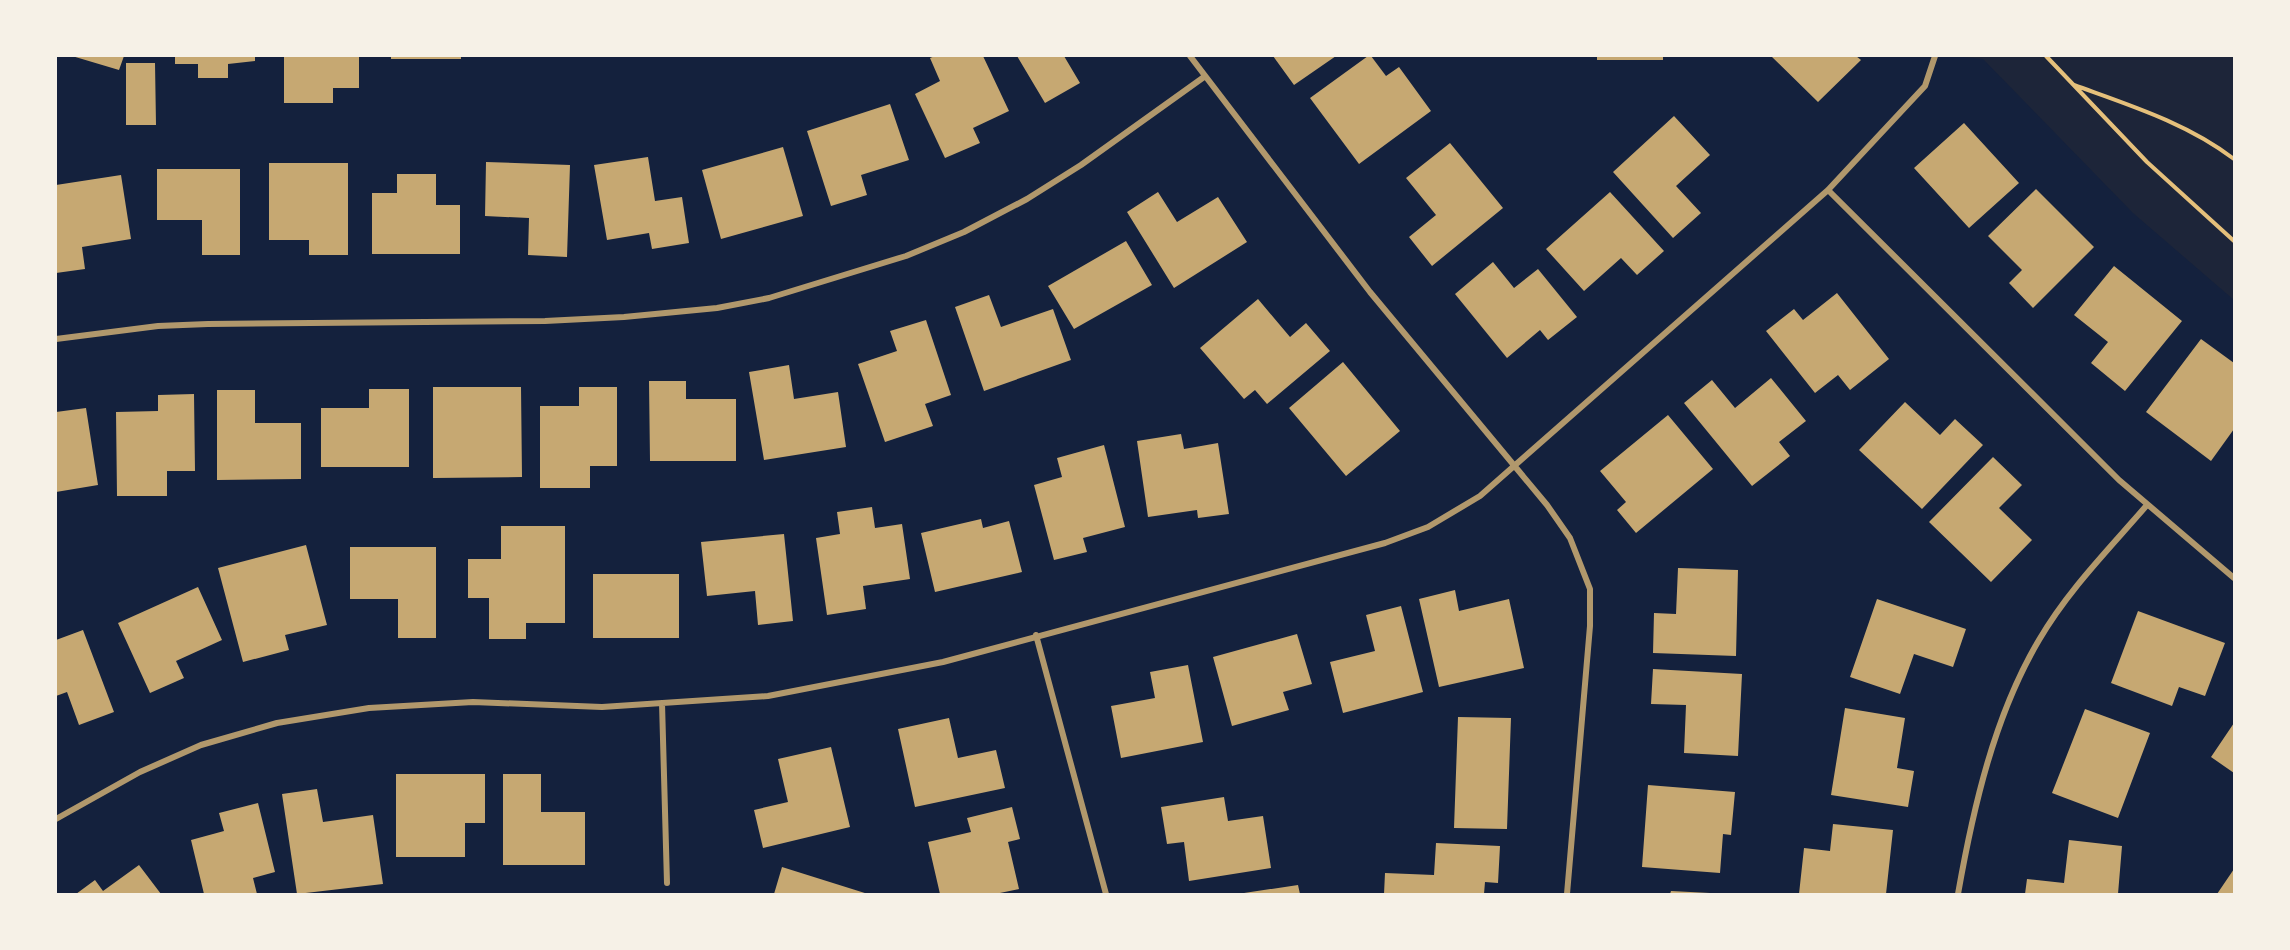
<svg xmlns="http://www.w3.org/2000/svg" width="2290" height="950" font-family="Karla,sans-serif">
<rect width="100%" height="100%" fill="#14213d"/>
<path fill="#1d2539" d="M1954 56H2234V300L2133 213 1983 59Z"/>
<path fill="#c6a872" d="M72 56H124L119 70Z
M175 56H255V61L228 64V78H198V64H175Z
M284 56H359V88H333V103H284Z
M391 56H461V59H391Z
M935 56H983L1009 111 973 128 980 143 945 158 915 94 940 81 930 58Z
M1017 56H1064L1080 83 1045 103Z
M1273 56H1336L1294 85Z
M1368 56H1371L1386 76 1399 67 1431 111 1359 164 1310 98Z
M1597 56H1663V60H1597Z
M1771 56H1856L1861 60 1818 102Z
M126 63H155L156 125H126Z
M890 104 909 160 861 175 867 195 831 206 807 131Z
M1674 116 1710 155 1676 186 1701 213 1673 238 1613 172Z
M1964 123 2019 183 1969 228 1914 168Z
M1450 143 1503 208 1432 266 1409 237 1436 215 1406 178Z
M783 147 803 216 721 239 702 170Z
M648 157 655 201 682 197 689 243 652 249 649 233 607 240 594 165Z
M486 162 570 165 567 257 528 255 529 218 485 216Z
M269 163H348V255H309V240H269Z
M157 169H240V255H202V220H157Z
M397 174H436V205H460V254H372V193H397Z
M121 175 131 239 82 247 85 269 56 273V185Z
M2036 189 2094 247 2033 308 2009 283 2022 270 1988 236Z
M1158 192 1177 222 1218 197 1247 242 1174 288 1127 212Z
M1610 192 1664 251 1637 275 1621 258 1584 291 1546 249Z
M1126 241 1152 285 1074 329 1048 286Z
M1493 262 1514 288 1538 269 1577 317 1548 340 1540 330 1507 358 1455 294Z
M2114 266 2182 321 2125 391 2091 363 2108 342 2074 315Z
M1837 293 1889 359 1850 390 1838 375 1815 393 1766 331 1794 309 1803 320Z
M989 295 1001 327 1053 309 1071 360 984 391 955 307Z
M1258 299 1290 337 1306 323 1330 351 1267 404 1255 390 1244 399 1200 348Z
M926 320 951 395 925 404 933 426 885 442 858 364 897 351 890 331Z
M2201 339 2234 363V429L2211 461 2146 412Z
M1343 362 1400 431 1346 476 1289 408Z
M789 365 794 399 838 392 846 447 764 460 749 372Z
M1771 378 1806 421 1779 442 1790 456 1752 486 1684 403 1712 380 1735 408Z
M649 381H686V399H736V461H650Z
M433 387H521L522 477 433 478Z
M579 387H617V466H590V488H540V406H579Z
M369 389H409V467H321V408H369Z
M217 390H255V423H301V479L217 480Z
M194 394 195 471H167V496H117L116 412 158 411V395Z
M1905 402 1940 435 1955 419 1983 445 1922 509 1859 450Z
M86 408 98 485 56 492V412Z
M1668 415 1713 469 1636 533 1617 510 1626 502 1600 471Z
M1181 434 1184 449 1218 443 1229 514 1198 518 1197 510 1148 517 1137 441Z
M1104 445 1125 527 1083 538 1087 552 1054 560 1034 485 1062 477 1057 458Z
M1993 457 2022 485 1999 508 2032 540 1991 582 1929 522Z
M872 507 875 528 902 524 910 579 863 586 866 609 827 615 816 538 840 534 837 512Z
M981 519 983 528 1009 521 1022 572 935 592 921 533Z
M501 526H565V623H526V639H489V598H468V559H501Z
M784 534 793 621 758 625 755 591 707 596 701 542Z
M306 545 327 625 285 635 289 650 243 662 218 568Z
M350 547H436V638H398V599H350Z
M1678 568 1738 570 1736 656 1653 653 1654 613 1676 614Z
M593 574H679V638H593Z
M198 587 222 640 176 661 184 678 150 693 118 623Z
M1455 590 1459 611 1509 599 1524 668 1439 687 1419 599Z
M1877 599 1966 629 1953 667 1914 654 1900 694 1850 677Z
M1401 606 1423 692 1343 713 1330 662 1375 651 1366 615Z
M2138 611 2225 643 2205 696 2179 687 2172 706 2111 683Z
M83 630 114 712 79 725 67 692 56 696V640Z
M1297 634 1312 684 1283 692 1289 710 1232 726 1213 657Z
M1188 665 1203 742 1121 758 1111 706 1155 698 1150 672Z
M1653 669 1742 674 1738 756 1684 753 1686 705 1651 704Z
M1845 708 1905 718 1897 768 1914 771 1908 807 1831 795Z
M2085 709 2150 733 2118 818 2052 793Z
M1458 717 1511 718 1507 829 1454 828Z
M949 718 958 758 996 750 1005 788 915 807 898 729Z
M2234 723V773L2211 757Z
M831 747 850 827 763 848 754 810 788 802 778 759Z
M396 774H485V823H465V857H396Z
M503 774H541V812H585V865H503Z
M1648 785 1735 792 1731 835 1723 834 1720 873 1642 867Z
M317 789 323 822 373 815 383 884 297 894 282 794Z
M1224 797 1228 821 1263 816 1271 868 1189 881 1184 842 1167 844 1161 807Z
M258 803 275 872 253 878 257 894H204L191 840 224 831 219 813Z
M1012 807 1020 839 1008 842 1019 889 995 894H940L928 842 971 832 967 818Z
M1833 824 1893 830 1886 894H1799L1804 848 1830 851Z
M2069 840 2122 846 2118 894H2025L2027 879 2064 883Z
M1436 843 1500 846 1498 883 1485 882 1484 894H1384L1385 873 1434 875Z
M139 865 161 894H76L95 880 103 891Z
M782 867 868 894H774Z
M2234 869V894H2217Z
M1298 885 1300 894H1244V893Z
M1671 891 1710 893V894H1670Z"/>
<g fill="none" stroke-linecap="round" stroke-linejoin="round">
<path stroke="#e5c07b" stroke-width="4" d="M2046 56 2147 162 2234 241
M2074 85C2129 105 2187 123 2234 159"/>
<path stroke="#b1986c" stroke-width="6" d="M1190 56 1370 292 1547 505 1570 538 1590 589V626L1567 894
M1828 190 2119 480 2234 578
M56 339 158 326 208 324 545 321 624 317 717 308 769 298 906 256 964 232 1027 199 1081 165 1204 77
M1036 635 1106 894
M662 703 667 883
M56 819 140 772 201 745 277 723 369 708 473 702 602 707 768 696 943 662 1385 543 1428 527 1480 496 1828 190 1925 86 1935 56
M1958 894C1973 809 1994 716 2039 640 2068 590 2110 548 2147 505"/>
</g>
<rect width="2290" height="950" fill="none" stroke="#f6f1e7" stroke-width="114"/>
</svg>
